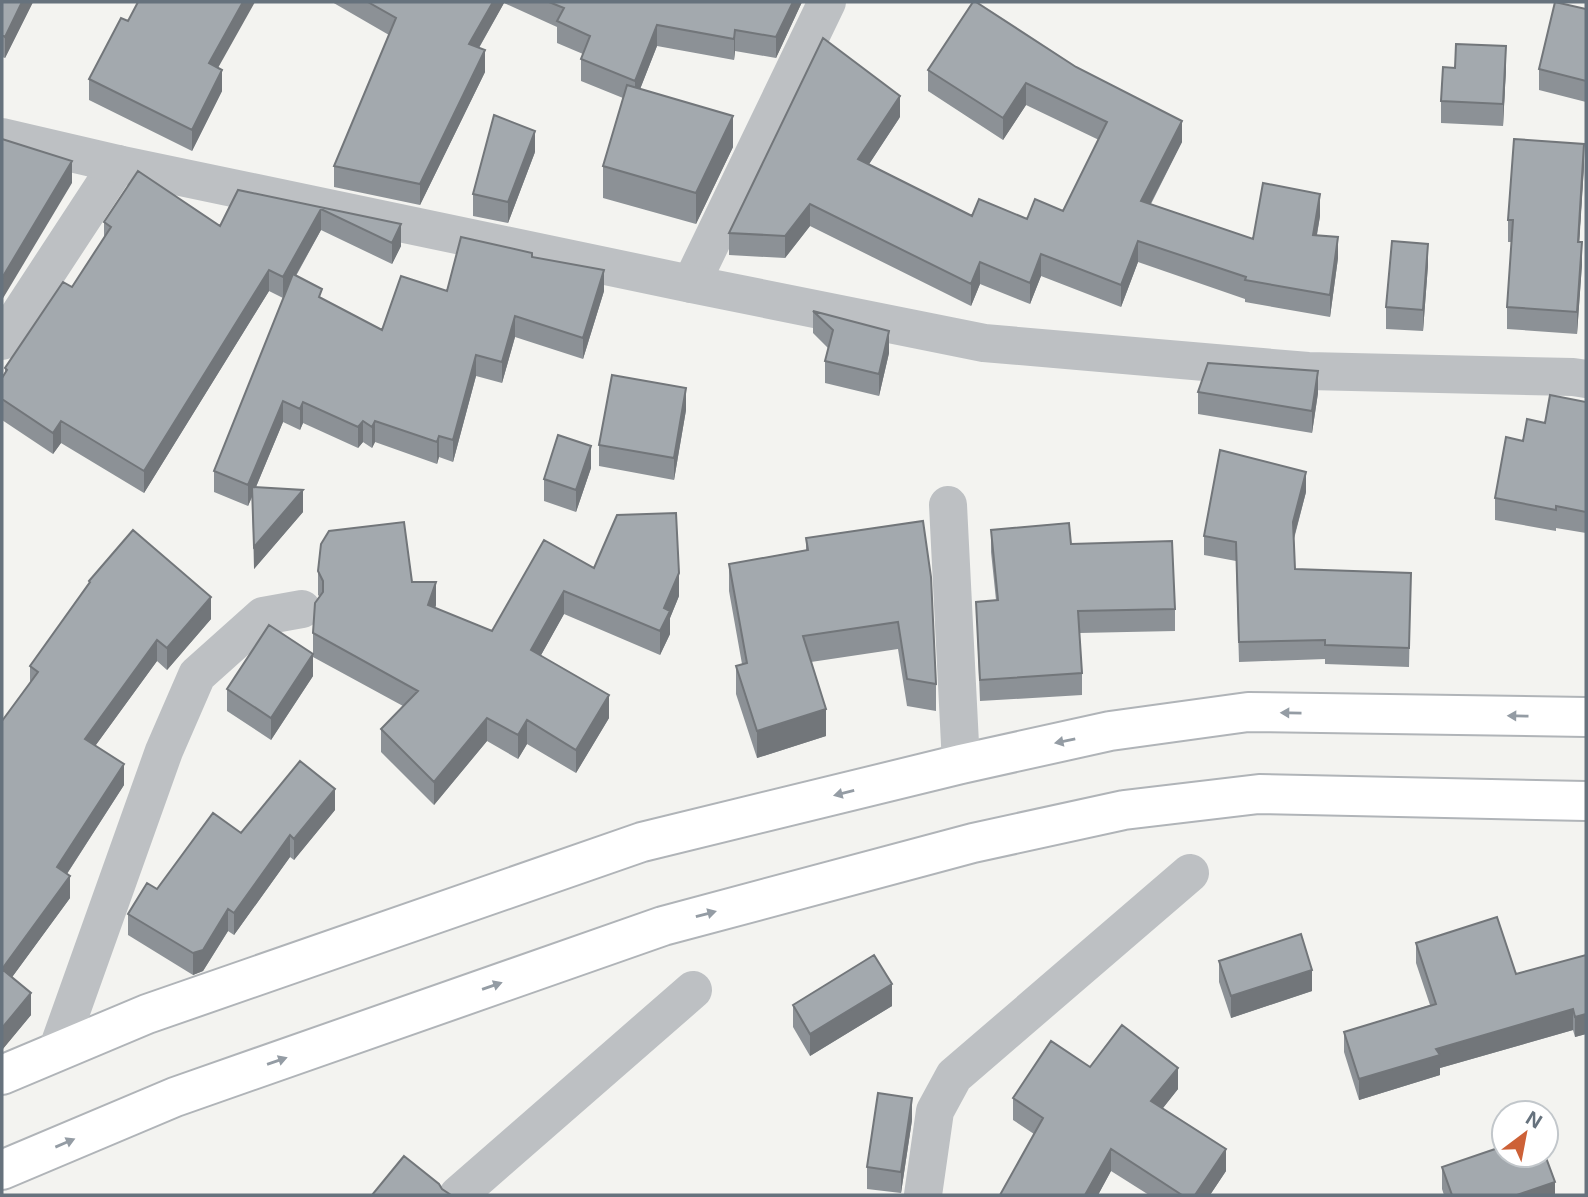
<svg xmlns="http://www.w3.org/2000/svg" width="1588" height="1197" font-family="Inter,sans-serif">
<rect width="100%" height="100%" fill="#f3f3f0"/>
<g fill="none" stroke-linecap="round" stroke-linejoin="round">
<defs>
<path id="secondary" d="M2 1075 147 1014 642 842 961 764 1110 731 1248 712 1586 717
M2 1170 175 1097 663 926 973 843 1124 810 1259 794 1586 801"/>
</defs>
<use href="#secondary" stroke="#b0b4b8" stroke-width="42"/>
<path stroke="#bdc0c3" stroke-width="38" d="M691 284 827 2
M2 341 118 164
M948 505 961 764
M57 1051 164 751 197 675 263 616 302 609
M458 1195 693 990
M923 1195 935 1111 954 1076 1190 873"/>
<path stroke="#bdc0c3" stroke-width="38" d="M2 137 118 164 691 284 984 343 1308 371 1573 377 1586 379"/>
<use href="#secondary" stroke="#fff" stroke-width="38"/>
</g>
<path fill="#8c9196" d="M2 2H33L5 58 2 57Z
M332 2H802L776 58 735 51 734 60 657 46 640 89 733 147 696 224 603 198V166L623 98 581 81V59L583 54 557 43V27L504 3 479 48 485 72 420 205 334 187V166L389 35Z
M973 2 1182 142 1151 204 1253 239 1320 216 1317 235 1338 258 1330 317 1245 302V299L1138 262 1121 307 1041 276 1030 304 980 284 971 306 810 226 785 258 729 255V233L900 117 869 164 972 216 1027 219 1063 211 1099 140 1026 105 1003 140 928 91V70Z
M1586 9V102L1539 90V69Z
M218 68 222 91 192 151 89 100V79Z
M1506 68 1503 126 1441 123V101Z
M535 152 508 223 473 216V194Z
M1584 166 1579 242 1582 264 1577 334 1507 329V307L1512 242H1508V220Z
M238 190 401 224V246L392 264 321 230 296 276 322 299 382 330 447 291 532 257 604 291 583 359 515 337 502 383 476 376 453 462 439 457 437 464 375 442 372 448 363 442 358 448 303 423 300 430 283 422 256 487 303 512 254 569 252 497 248 506 214 492V471L283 298 269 291 144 493 61 443 53 454 2 420V378L5 373V368L72 287 104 238V222L220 226Z
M1428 265 1423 331 1386 329V307Z
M813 311 889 353 879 396 825 383V361L828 348 813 333Z
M1198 392 1318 393 1312 433 1198 414Z
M1586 402V533L1556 528V531L1495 520V498L1523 441 1545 423Z
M686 410 674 480 599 466V445Z
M591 468 576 512 544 501V479Z
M1306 492 1294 539 1295 569 1411 573 1409 667 1325 664V659L1239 662 1236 561 1204 555V536Z
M923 521 936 684V711L907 706 898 649 811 662 826 736 757 758 736 694V666L742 664 729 591V564L806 550V538Z
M991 530 1071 544 1175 609V631L1079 633 1082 673V695L980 701 976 602 996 600 991 552Z
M594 568 679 596 670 618V634L660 655 564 614 541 655 609 718 576 773 527 744 518 759 487 741 434 805 381 752V729L403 706 313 657V676L271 740 227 711V689L313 654V633L320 597 318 595V571L412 582 436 605 435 608 492 631Z
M89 581 211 619 167 670 157 661 95 746 124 785 67 874 70 898 12 977 31 1015 2 1050V721L30 683V666L89 584Z
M335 810 294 860 290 857 234 935 228 931 203 971 193 975 128 935V914L157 889 241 833Z
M1416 943 1516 974 1586 955V1034L1575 1037 1573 1030 1440 1068V1075L1359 1100 1344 1052V1032L1430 1005 1416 963Z
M1219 961 1312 991 1231 1018 1219 982Z
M793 1005 892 1006 810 1056 793 1027Z
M1090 1067 1178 1089 1163 1108 1226 1171 1210 1195H1149L1111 1171 1098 1195H1000L1034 1134 1013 1120V1098Z
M912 1120 901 1193 867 1189V1167Z
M1442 1167 1555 1195H1444L1442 1189Z"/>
<path fill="#72767a" d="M22 2H33L5 58V37Z
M243 2H255L209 84V63Z
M493 2 504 3 469 65V44Z
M793 2H802L776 58V37Z
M657 25V46L635 102V81Z
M735 30V51L734 60V39Z
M1506 46V68L1503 126V104Z
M485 50V72L420 205V184Z
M222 70V91L192 151V130Z
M1026 83V105L1003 140V118Z
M900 96V117L858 181V159Z
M733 116V147L696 224V193Z
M1182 121V142L1141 222V201Z
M535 131V152L508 223V202Z
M1584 144V166L1578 263V242Z
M72 161V183L2 300V278Z
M1320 194V216L1313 256V235Z
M810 204V226L785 258V236Z
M321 209V230L283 298V277Z
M401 224V246L392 264V243Z
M1338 237V258L1330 317V295Z
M1138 241V262L1121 307V285Z
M1582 242V264L1577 334V312Z
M1428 244V265L1423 331V310Z
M1041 254V276L1030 304V283Z
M980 262V284L971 306V284Z
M269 270V291L144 493V471Z
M604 270V291L583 359V338Z
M515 316V337L502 383V362Z
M889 331V353L879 396V374Z
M476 355V376L453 462V440Z
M1318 371V393L1312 433V411Z
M686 388V410L674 480V458Z
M283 401V422L248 506V485Z
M303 402V423L300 430V409Z
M61 421V443L53 454V433Z
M363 421V442L358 448V427Z
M375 421V442L372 448V427Z
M439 436V457L437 464V442Z
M591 446V468L576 512V490Z
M1306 472V492L1293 541V522Z
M303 490V512L254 569V547Z
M679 573V596L670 618V634L660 655V631L664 608Z
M436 582V605L428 628V605Z
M564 591V614L531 673V650Z
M211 597V619L167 670V648Z
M157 640V661L85 760V739Z
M313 654V676L271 740V718Z
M609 695V718L576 773V750Z
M826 709V736L757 758V731Z
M487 718V741L434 805V782Z
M527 720V744L518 759V735Z
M124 764V785L57 889V867Z
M335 789V810L294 860V839Z
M290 835V857L234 935V913Z
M70 876V898L2 991V969Z
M228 909V931L203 971 193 975V953Z
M1312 970V991L1231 1018V996Z
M892 984V1006L810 1056V1034Z
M31 993V1015L2 1050V1028Z
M1573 1009V1030L1440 1068V1075L1359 1100V1079L1436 1049Z
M1586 1014V1034L1575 1037V1017Z
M1178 1068V1089L1151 1123V1101Z
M912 1098V1120L901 1193V1172Z
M1111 1149V1171L1098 1195H1085Z
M1226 1149V1171L1210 1195H1195Z
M1555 1182V1195H1517Z"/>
<path fill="#a3a9ae" stroke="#72767a" stroke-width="2" d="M2 2H22L5 37 2 35Z
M138 2H243L209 63 222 70 192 130 89 79 121 18 128 21Z
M368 2H493L469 44 485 50 420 184 334 166 396 18Z
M549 2H793L776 37 735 30 734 39 657 25 635 81 581 59 590 36 557 21 564 8Z
M973 2H976L1076 67 1182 121 1141 201 1253 239 1263 183 1320 194 1313 235 1338 237 1330 295 1245 280 1246 277 1138 241 1121 285 1041 254 1030 283 980 262 971 284 810 204 785 236 729 233 823 38 900 96 858 159 972 216 979 199 1027 219 1035 199 1063 211 1107 122 1026 83 1003 118 928 70Z
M1555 2 1586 9V81L1539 69Z
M1456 44 1506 46 1503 104 1441 101 1443 67 1455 68Z
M627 85 733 116 696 193 603 166Z
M494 115 535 131 508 202 473 194Z
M2 139 72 161 2 278Z
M1514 139 1584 144 1578 242H1582L1577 312 1507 307 1513 220H1508Z
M138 171 220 226 238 190 401 224 392 243 321 209 283 277 269 270 144 471 61 421 53 433 2 399V378L7 370 5 368 63 282 72 287 111 227 104 222Z
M461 237 532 253V257L604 270 583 338 515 316 502 362 476 355 453 440 439 436 437 442 375 421 372 427 363 421 358 427 303 402 300 409 283 401 248 485 214 471 293 274 322 289 319 297 382 330 401 276 447 291Z
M1392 241 1428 244 1423 310 1386 307Z
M813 311 889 331 879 374 825 361 833 330Z
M1208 363 1318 371 1312 411 1198 392Z
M612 375 686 388 674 458 599 445Z
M1550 395 1586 402V512L1556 506V510L1495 498 1506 437 1523 441 1527 419 1545 423Z
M558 435 591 446 576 490 544 479Z
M1220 450 1306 472 1293 522 1295 569 1411 573 1409 648 1325 645V640L1239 642 1236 542 1204 536Z
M252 487 303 490 254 547Z
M676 513 679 573 664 608 670 611 660 631 564 591 531 650 609 695 576 750 527 720 518 735 487 718 434 782 381 729 418 691 313 633 315 603 323 592V581L318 571 321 544 329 531 404 522 412 582H436L428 605 492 631 544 540 594 568 617 515Z
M923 521 931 577 936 684 907 679 898 622 803 636 826 709 757 731 736 666 747 663 729 564 808 550 806 538Z
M1069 523 1071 544 1172 541 1175 609 1078 611 1082 673 980 680 976 602 998 600 991 530Z
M133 530 211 597 167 648 157 640 85 739 124 764 57 867 70 876 2 969 31 993 2 1028V721L38 672 30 666 90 582 89 581Z
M269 625 313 654 271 718 227 689Z
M300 761 335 789 294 839 290 835 234 913 228 909 203 950 193 953 128 914 147 883 157 889 213 813 241 833Z
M1497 917 1516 974 1586 955V1014L1575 1017 1573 1009 1436 1049 1440 1055 1359 1079 1344 1032 1436 1004 1416 943Z
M1301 934 1312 970 1231 996 1219 961Z
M874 955 892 984 810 1034 793 1005Z
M1122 1025 1178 1068 1151 1101 1226 1149 1195 1195H1182L1111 1149 1085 1195H1000L1043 1118 1013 1098 1051 1041 1090 1067Z
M878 1093 912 1098 901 1172 867 1167Z
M1504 1146V1155H1545L1555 1182 1517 1195H1452L1442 1167Z
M404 1156 439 1184 442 1189 451 1195H372Z"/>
<defs><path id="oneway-solid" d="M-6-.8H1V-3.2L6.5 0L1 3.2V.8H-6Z" transform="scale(1.75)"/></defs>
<g fill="#949ca4">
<use href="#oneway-solid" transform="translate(1291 713) rotate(-179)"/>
<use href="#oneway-solid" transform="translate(1518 716) rotate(-179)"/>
<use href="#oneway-solid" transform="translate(1065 741) rotate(168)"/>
<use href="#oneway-solid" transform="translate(844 793) rotate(166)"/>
<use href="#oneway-solid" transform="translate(706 914) rotate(-15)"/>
<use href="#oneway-solid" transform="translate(492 986) rotate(-19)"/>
<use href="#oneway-solid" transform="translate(277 1061) rotate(-19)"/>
<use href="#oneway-solid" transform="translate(65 1143) rotate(-23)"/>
</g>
<rect width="1588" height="1197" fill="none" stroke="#66727d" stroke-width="7"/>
<g transform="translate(1525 1134) rotate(32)"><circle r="33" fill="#ffffff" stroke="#c2c7cb" stroke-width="2"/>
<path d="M0-5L12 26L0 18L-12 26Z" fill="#cd6137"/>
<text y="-10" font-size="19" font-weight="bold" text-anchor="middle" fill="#66727d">N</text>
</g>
</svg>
